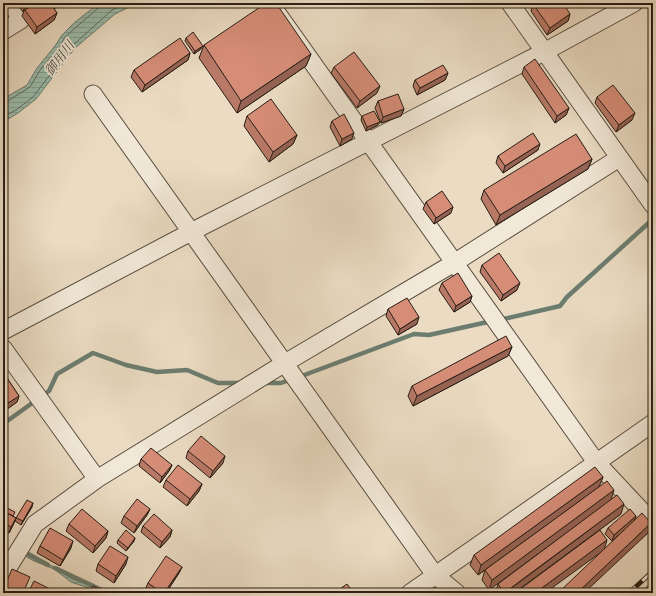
<svg xmlns="http://www.w3.org/2000/svg" width="656" height="596" font-family="'IM FELL French Canon','Noto Serif JP',serif">
<defs>
<pattern id="water-rules" width="6" height="5" patternUnits="userSpaceOnUse"><rect width="6" height="5" fill="#9abcac"/><path d="M0 2.5h6" fill="none" stroke="#85a193"/></pattern>
</defs>
<rect width="100%" height="100%" fill="#eadbc2"/>
<filter id="stains"><feTurbulence type="fractalNoise" baseFrequency=".005" numOctaves="4"/><feColorMatrix values="0 0 0 0 .2 0 0 0 0 .09 0 0 0 0 .02 0 0 0 .5 -.17"/></filter>
<radialGradient id="worn" r=".72"><stop offset=".6" stop-color="#630" stop-opacity="0"/><stop offset="1" stop-color="#630" stop-opacity=".3"/></radialGradient>
<path fill="url(#water-rules)" stroke="#6c7d70" d="M99 3H137L115 14 74 49 36 99 18 113 3 122V99L27 85 37 68 55 46 62 35 74 23Z
M24 553 35 560 55 567 72 579 111 593H104L71 582 54 569 34 561 23 555Z"/>
<g fill="none" stroke-linecap="round" stroke-linejoin="round">
<path stroke="#606d60" stroke-width="1" d="M3 102H6L30 87 40 70 59 48 65 37 98 8 100 3
M3 117 16 110 33 97 72 46 112 10 128 3"/>
<path stroke="#6c7d70" stroke-width="4.5" d="M499 320 560 306 567 297 653 219V214
M299 377 414 334 429 335 492 321
M264 383H281L292 379
M3 424 49 391 57 374 93 353 126 365 157 372 187 370 218 383H243
M23 551 48 565
M55 568 108 593"/>
<defs>
<path id="street" d="M270 3 596 462 653 523
M510 3 653 205
M3 31 21 20 11 3
M93 94 435 575 457 593
M3 331 191 232 544 52 634 3
M3 348 97 479
M3 576 35 524 97 479 285 363 454 263 619 158
M410 593 653 423"/>
</defs>
<use href="#street" stroke="#584d40" stroke-width="19"/>
<use href="#street" stroke="#f1e8d7" stroke-width="17"/>
<defs>
<path id="rail" d="M629 593 653 571
M643 593 653 584"/>
</defs>
<use href="#rail" stroke="#271e15" stroke-width="4.5"/>
<use href="#rail" stroke="#f1e8d7" stroke-width="3" stroke-dasharray="9" stroke-linecap="butt"/>
</g>
<path fill="#b87967" stroke="#271e15" d="M16 3H63L54 9 57 13 54 20 35 34 22 16 24 11 23 12Z
M533 4 570 14 568 21 547 35 531 11Z
M186 38 201 49 194 54 185 41Z
M204 45 311 54 306 66 237 113 199 58Z
M190 53 188 60 142 92 131 77 134 70Z
M334 67 377 93 357 108 331 73Z
M524 67 569 108 566 115 555 123 522 74Z
M448 73 445 80 417 95 413 86 415 80Z
M597 97 632 120 616 132 595 103Z
M378 101 404 109 401 116 381 123 375 108Z
M247 116 297 135 293 144 269 162 244 126Z
M362 116 378 125 366 131 361 120Z
M332 121 352 139 340 146 330 127Z
M538 150 503 173 496 163 498 156Z
M592 159 588 169 496 225 481 199 484 190Z
M426 202 451 213 434 224 423 209Z
M482 265 517 290 501 301 480 272Z
M442 283 472 296 470 302 454 312 439 290Z
M388 309 417 324 398 335 386 316Z
M512 347 508 356 413 406 408 396 412 386Z
M3 372 19 396 17 402 3 412Z
M188 451 223 463 210 478 186 458Z
M141 459 172 465 169 471 160 483 139 466Z
M603 477 599 486 489 590 482 580 485 570 527 540 478 575 470 565 474 555Z
M166 480 202 484 199 491 187 506 163 487Z
M32 507 21 525 15 521 16 518Z
M150 509 147 515 134 533 121 523 124 516Z
M3 511 16 518 13 525 9 533 3 530Z
M621 514 514 593H495L498 584Z
M636 516 634 522 651 523 648 533 603 550 515 593 604 550 624 531 612 541 605 534 608 528Z
M69 524 108 531 106 538 93 553 66 531Z
M143 526 172 530 170 537 160 548 141 532Z
M135 538 134 541 126 551 117 543 118 540Z
M40 546 71 548 60 566 37 553Z
M98 564H126L114 583 96 571Z
M182 567 179 573 166 593H150L145 590 148 583Z"/>
<path fill="#966354" stroke="#271e15" d="M29 3H37L25 10 23 12 25 6Z
M56 3H63L53 9Z
M57 13 54 20 35 34 37 27Z
M570 14 568 21 547 35 550 28Z
M203 46 201 49 194 54 195 51Z
M190 53 188 60 142 92 145 85Z
M311 54 306 66 237 113 241 101Z
M448 73 445 80 417 95 420 88Z
M380 86 377 93 357 108 360 101Z
M569 108 566 115 555 123 557 116Z
M404 109 401 116 381 123 383 117Z
M635 113 632 120 616 132 619 125Z
M380 122 378 125 366 131 367 127Z
M354 133 352 139 340 146 342 139Z
M297 135 293 144 269 162 273 152Z
M540 144 538 150 503 173 505 166Z
M592 159 588 169 496 225 500 215Z
M453 207 451 213 434 224 436 218Z
M520 283 517 290 501 301 503 295Z
M472 296 470 302 454 312 456 306Z
M419 317 417 324 398 335 400 329Z
M512 347 508 356 413 406 417 396Z
M19 396 17 402 3 412 5 405Z
M225 456 223 463 210 478 213 471Z
M172 465 169 471 160 483 162 477Z
M603 477 599 487 478 575 481 565Z
M202 484 199 491 187 506 190 499Z
M614 490 611 500 489 590 492 580Z
M33 503 32 507 21 525 23 521Z
M624 504 621 514 514 593H505Z
M150 509 147 515 134 533 137 526Z
M636 516 633 523 612 541 614 535Z
M16 518 13 525 9 533 11 527Z
M651 523 648 533 584 593H577Z
M172 530 170 537 160 548 162 542Z
M108 531 106 538 93 553 95 546Z
M135 538 134 541 126 551 128 548Z
M607 540 604 550 545 593H535Z
M73 541 71 548 60 566 63 560Z
M128 557 126 564 114 583 116 576Z
M182 567 179 573 166 593H164Z"/>
<path fill="#d68d78" stroke="#271e15" d="M23 3H29L25 6Z
M35 3H50L57 13 37 27 25 10Z
M266 3H276L311 54 241 101 204 45Z
M535 3H563L570 14 550 28 533 4Z
M193 32 203 46 195 51 186 38Z
M180 38 190 53 145 85 134 70Z
M354 52 380 86 360 101 334 67Z
M535 59 569 108 557 116 524 67Z
M443 65 448 73 420 88 415 80Z
M613 85 635 113 619 125 597 97Z
M398 94 404 109 383 117 378 101Z
M271 99 297 135 273 152 247 116Z
M374 111 380 122 367 127 362 116Z
M344 114 354 133 342 139 332 121Z
M533 133 540 144 505 166 498 156Z
M576 134 592 159 500 215 484 190Z
M442 191 453 207 436 218 426 202Z
M499 253 520 283 503 295 482 265Z
M458 273 472 296 456 306 442 283Z
M407 298 419 317 400 329 388 309Z
M506 336 512 347 417 396 412 386Z
M3 372 19 396 5 405 3 402Z
M201 436 225 456 213 471 188 451Z
M151 448 172 465 162 477 141 459Z
M178 465 202 484 190 499 166 480Z
M595 467 603 477 481 565 474 555Z
M607 481 614 490 492 580 485 570Z
M617 495 624 504 504 593 498 584Z
M137 499 150 509 137 526 124 516Z
M27 500 33 503 23 521 16 518Z
M7 508 15 512 13 516 5 512Z
M82 509 108 531 95 546 69 524Z
M630 509 636 516 614 535 608 528Z
M3 511 16 518 11 527 3 522Z
M642 513 651 523 577 593H558Z
M154 514 172 530 162 542 143 526Z
M50 528 73 541 63 560 40 546Z
M126 530 135 538 128 548 118 540Z
M600 530 607 540 535 593H515Z
M110 546 128 557 116 576 98 564Z
M166 556 182 567 164 593H162L148 583Z
M12 569 30 577 23 593H3V590Z
M34 581 58 593H28Z
M347 584 354 593H334Z
M93 586 106 593H89Z
M549 589 552 593H544Z"/>
<g text-anchor="middle" stroke-width="3.5" stroke-linejoin="round" paint-order="stroke">
<g font-size="13" font-style="italic" fill="#4a4d42" stroke="#f1e8d7">
<text transform="translate(59 58) rotate(-53)" y="5">御用川</text>
</g>
</g>
<rect width="656" height="596" fill="none" stroke="#eadbc2" stroke-width="16"/>
<rect x="4" y="4" width="648" height="588" fill="none" stroke="#271e15" stroke-width="2"/>
<rect x="8" y="8" width="640" height="580" fill="none" stroke="#271e15"/>
<rect width="100%" height="100%" filter="url(#stains)"/>
<rect width="100%" height="100%" fill="url(#worn)"/>
</svg>
